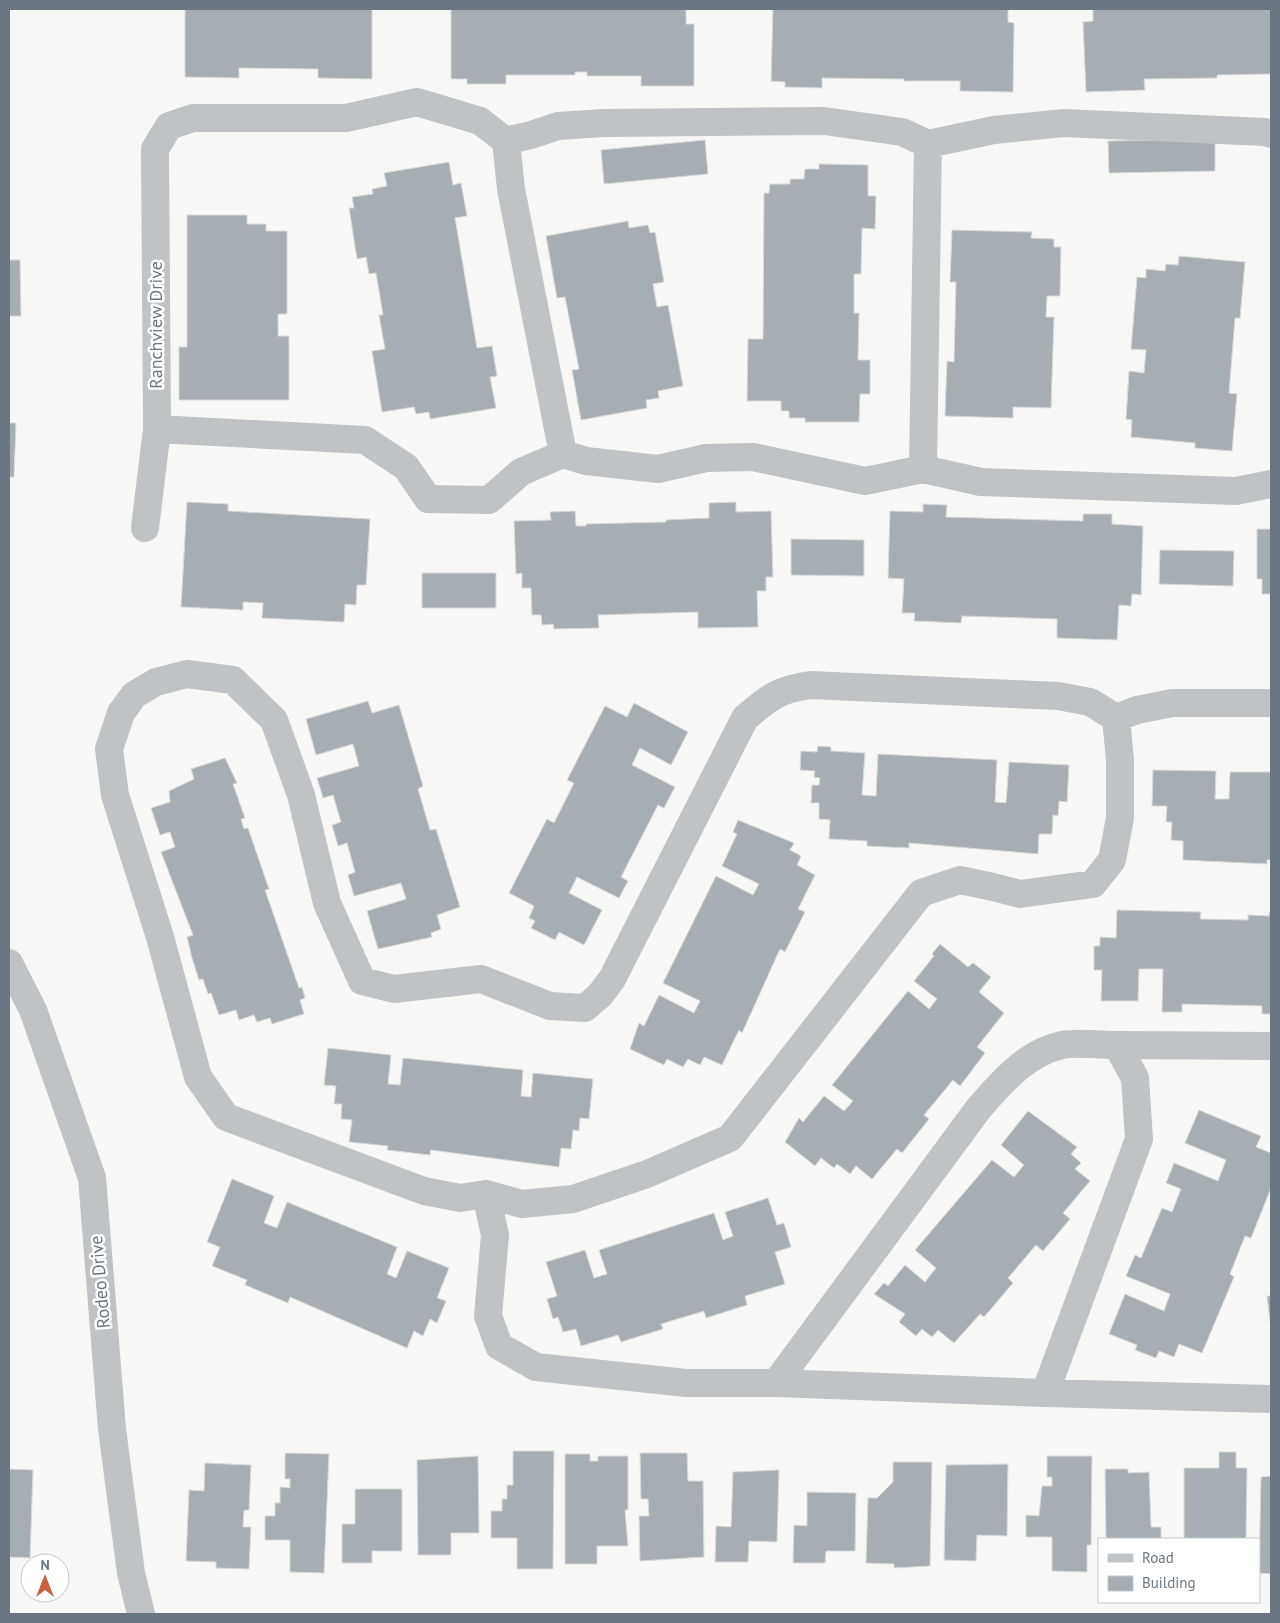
<svg xmlns="http://www.w3.org/2000/svg" width="1280" height="1623" font-family="'PT Sans',sans-serif">
<rect width="100%" height="100%" fill="#f7f7f5"/>
<path fill="#a7aeb3" stroke="#d9d9d7" d="M185 9H372V79L318 78V69L239 68V78L185 77Z
M451 9H686V24H694V86H641V76H587V72H575V75H506V84H467V79H451Z
M773 9H1008V22L1014 23 1013 92 960 91V81H904V79L822 78V88L785 87V82L771 81Z
M1093 9H1271V74L1217 75V78L1144 79 1145 90 1086 92 1083 22 1093 21Z
M1215 139V171L1109 173 1108 141Z
M705 140 708 174 604 184 601 150Z
M449 162 453 185 461 183 467 216 455 218 477 348 492 346 497 376 490 377 496 408 430 419 429 412 416 414 414 407 382 412 372 351 385 349 379 315H383L376 273 369 274 366 257 357 259 349 208H354L352 197 373 194 372 189 387 186 384 173Z
M819 164 868 165V196H876L875 229 862 228 861 274H854V313H859L858 360H870V394H860L859 422H805V418H789V411H781V401H747L748 339H763L764 193H769L770 184H790V179H804L805 169H819Z
M187 215H247V224H266V231H287V314H278V336H289V400H179V347H187Z
M628 221 629 228 648 225 650 233 655 232 664 282 653 284 657 307 668 305 683 386 658 391 659 398 646 400 647 408 581 420 572 370 579 369 565 297 557 298 546 236Z
M952 230 1032 232 1031 238 1054 239V247H1061L1060 296H1047L1046 317H1054L1051 408 1013 407V418L945 416 947 361 954 362 956 282H950Z
M1179 256 1245 262 1240 318H1235L1229 393 1237 394 1232 451 1195 448V443L1131 437 1132 420 1126 419 1129 371 1144 373 1146 350 1131 349 1137 277 1146 278V269L1165 271 1166 264 1178 265Z
M9 260H20L21 316H9Z
M9 423H16L14 477H9Z
M187 502 228 504V511L370 519 366 585H357L356 605 345 604 344 622 262 618 263 603 243 602V610L181 607Z
M736 502V512L771 511 773 577H766V591H757L758 627 698 628V612L598 615 599 628 554 629 553 624 542 625 541 615H532L531 588H522V573L516 574 514 521 551 520 550 512 575 511 576 526H586V524L666 522V520L709 518V503Z
M923 504 947 505 946 517 1083 521V514H1112V524L1143 526 1141 595 1132 594 1131 606 1119 605 1117 640 1057 638V619L962 616 961 623 914 621 915 613H902L904 579 888 578 890 511 923 512Z
M1257 529H1271V594H1262V579H1257Z
M791 539 864 540V576L791 575Z
M1160 550 1234 551 1233 586 1159 584Z
M422 573H496V608H422Z
M368 701 372 713 399 705 423 786 418 789 430 830 436 829 460 907 437 915 441 929 431 933 432 937 378 949 367 911 406 899 401 883 354 896 348 875 355 872 347 843 338 846 332 825 341 822 333 795 323 798 317 778 359 766 353 744 316 755 306 719Z
M634 703 688 732 671 765 640 748 632 765 675 787 664 808 658 805 621 877 628 881 619 898 577 877 569 893 602 910 584 945 559 932 555 940 531 928 535 921 529 918 534 906 509 893 547 819 554 823 574 783 567 780 605 706 627 717Z
M818 746 831 747V751L865 753 862 795 876 796 878 754 997 760 995 802 1006 803 1009 762 1069 765 1067 802 1059 801 1058 816 1053 815 1052 834H1039L1038 854 909 843V848L867 846V841L829 839 830 820 819 819V803H811L812 785H819L820 778 814 777 815 771 800 770 801 751 817 752Z
M225 758 237 783 233 784 245 818 241 819 244 829 248 828 269 889 265 890 299 988 302 987 305 998 300 1000 304 1014 272 1024 270 1018 257 1022 254 1015 239 1020 236 1010 219 1015 211 993 208 994 203 979 199 980 192 958 187 937 193 935 161 852 175 847 170 832 160 835 151 808 170 802 169 791 194 779 191 769Z
M1153 770 1216 771 1215 799H1229L1230 772H1271V860H1267V864L1183 860V841L1171 840 1172 822H1166L1167 806H1152Z
M738 820 794 843 790 850 801 856 797 865 815 875 798 909 805 912 785 952 780 949 742 1033 739 1030 722 1065 704 1057 700 1065 688 1059 683 1067 667 1059 664 1065 630 1049 639 1023 644 1026 659 995 694 1013 700 1001 663 983 716 876 753 895 759 884 722 866 737 834 733 832Z
M1117 910 1201 912 1200 919 1248 920V915L1269 916V912H1271V1014H1262V1006L1182 1004V1012H1162L1163 969H1139L1138 1001H1101L1102 970H1094V946H1100V937L1116 938Z
M940 944 968 967 973 963 991 977 979 992 1004 1013 977 1047 985 1053 960 1086 953 1080 924 1115 929 1119 902 1153 897 1149 872 1179 856 1166 850 1174 837 1164 834 1168 821 1158 815 1166 785 1142 799 1118 803 1122 824 1096 844 1111 853 1101 832 1085 908 991 929 1009 937 999 914 981 934 956 932 954Z
M328 1048 391 1055 388 1084 400 1085 403 1058 523 1070 521 1096 531 1097 533 1073 593 1079 589 1119 580 1118 579 1131 573 1130 571 1149 561 1148 559 1167 431 1150 430 1155 387 1150 388 1146 349 1142 352 1120 341 1119 342 1104H334L336 1086 324 1085Z
M1199 1110 1261 1136 1256 1147 1271 1153V1188L1251 1238 1245 1236 1230 1274 1234 1277 1202 1353 1179 1344 1174 1357 1159 1351 1156 1358 1135 1350 1137 1345 1109 1334 1125 1294 1164 1311 1170 1294 1126 1276 1135 1255 1141 1258 1162 1208 1172 1212 1181 1189 1166 1183 1174 1163 1218 1181 1226 1160 1185 1143Z
M1028 1111 1077 1147 1071 1154 1081 1163 1075 1169 1090 1181 1063 1213 1070 1219 1043 1251 1036 1245 1008 1278 1013 1283 984 1317 980 1314 954 1343 938 1330 932 1337 922 1329 916 1336 899 1322 905 1314 874 1294 884 1283 888 1286 905 1265 925 1282 936 1268 915 1250 992 1160 1014 1177 1024 1165 1001 1145Z
M232 1179 274 1196 264 1223 277 1228 287 1202 397 1247 387 1274 396 1278 407 1251 449 1268 437 1298 446 1301 437 1323 430 1319 423 1336 414 1331 407 1348 290 1297 288 1303 245 1285 247 1280 212 1266 220 1247 207 1242Z
M768 1198 777 1225 784 1223 791 1247 775 1252 785 1284 745 1296 747 1305 706 1318 704 1311 661 1324 663 1329 621 1342 618 1335 581 1346 576 1329 563 1332 558 1317 553 1319 547 1299 557 1296 546 1262 585 1250 594 1278 607 1274 599 1250 714 1213 723 1240 733 1236 725 1212Z
M1267 1296H1271V1330Z
M513 1451H554L553 1569H517V1538H491V1511H502V1499H507V1485H513Z
M1219 1452H1236V1468H1247L1246 1539H1184V1468H1219Z
M285 1453 329 1454 324 1573 290 1572V1540H265V1516H275V1503H280V1487L290 1488V1479H285Z
M640 1453H687L688 1481H703L704 1557 640 1561 639 1516H649L648 1499H641Z
M565 1454H590V1461H598V1456H628V1510H625L628 1546H597V1564H565Z
M478 1456 479 1533H451V1555H418L417 1460Z
M1047 1456H1092L1091 1545H1087V1572L1052 1571V1537H1026V1515L1039 1516 1042 1486H1052V1477H1047Z
M893 1462H932L930 1566 894 1568V1564L866 1563 868 1498H877L893 1482Z
M205 1463 251 1465 249 1510H244L243 1527H251L249 1569 216 1568V1562L186 1561 189 1490 204 1491Z
M1008 1464 1007 1536 977 1535 976 1561 944 1560 946 1465Z
M9 1469 33 1470 30 1558 9 1557Z
M1105 1469H1128V1473L1149 1472 1151 1527H1161V1539H1106Z
M779 1470 777 1542 749 1541 748 1562H715L716 1526 731 1527 733 1472Z
M1271 1476V1574L1259 1573 1261 1477Z
M355 1489H402V1551H372V1563H342V1524H355Z
M807 1492 856 1493 855 1551H826L825 1563H793L794 1525 807 1526Z"/>
<g fill="none" stroke-linecap="round" stroke-linejoin="round">
<path stroke="#bfc3c6" stroke-width="28" d="M506 141 531 135 558 126 604 123 824 121 902 132 928 144 994 130 1064 123 1265 132 1271 134
M157 429 365 440 406 467 428 499 489 500 521 472 563 454 586 461 658 469 706 458 753 457 865 481 923 469 981 482 1236 491 1271 484
M923 469 928 144
M145 528 157 429 155 149 169 126 193 118H346L417 102 480 121 506 141 511 189 563 454
M187 674 233 680 274 720 301 795 327 903 362 981 394 989 481 979 550 1006 585 1008 600 995 612 979 745 718C770 697 777 690 810 685L1058 696 1090 702 1116 718 1120 760V818L1112 860 1093 884 1020 894 993 887 960 880 921 893 730 1138 647 1174 573 1199 522 1204 486 1194 460 1198 424 1191 226 1117 198 1077 160 937 115 795 109 749 121 713 134 695 156 682Z
M1116 718 1137 710 1172 703H1271
M9 963 33 1010 92 1178 112 1429 131 1573 141 1614
M1117 1045 1271 1046
M486 1194 495 1235 488 1316 499 1346 536 1367 686 1383H776L979 1108C1002 1082 1026 1053 1062 1045 1076 1042 1102 1045 1117 1045L1135 1078 1139 1139 1045 1393
M776 1383 1045 1393 1271 1399"/>
</g>
<g text-anchor="middle" stroke-width="5" stroke-linejoin="round" paint-order="stroke">
<g font-size="18" fill="#6a7782" stroke="#fff">
<text transform="translate(156 325) rotate(-90)" y="6">Ranchview Drive</text>
<text transform="translate(100 1282) rotate(-95)" y="6">Rodeo Drive</text>
</g>
</g>
<rect width="1280" height="1623" fill="none" stroke="#6a7782" stroke-width="20"/>
<rect x="1098" y="1538" width="162" height="65" fill="#ffffff" stroke="#c3c9cd"/>
<rect x="1108" y="1554" width="25" height="8" fill="#bfc3c6" stroke="#c3c9cd"/>
<text x="1142" y="1563" font-size="15" fill="#6a7782">Road</text>
<rect x="1108" y="1576" width="25" height="15" fill="#a7aeb3" stroke="#c3c9cd"/>
<text x="1142" y="1588" font-size="15" fill="#6a7782">Building</text>
<g transform="translate(45 1578)"><circle r="24" fill="#ffffff" stroke="#c3c9cd"/>
<path d="M0-4L9 19L0 12L-9 19Z" fill="#cc603f"/>
<text y="-8" font-size="14" font-weight="bold" text-anchor="middle" fill="#6a7782">N</text>
</g>
</svg>
